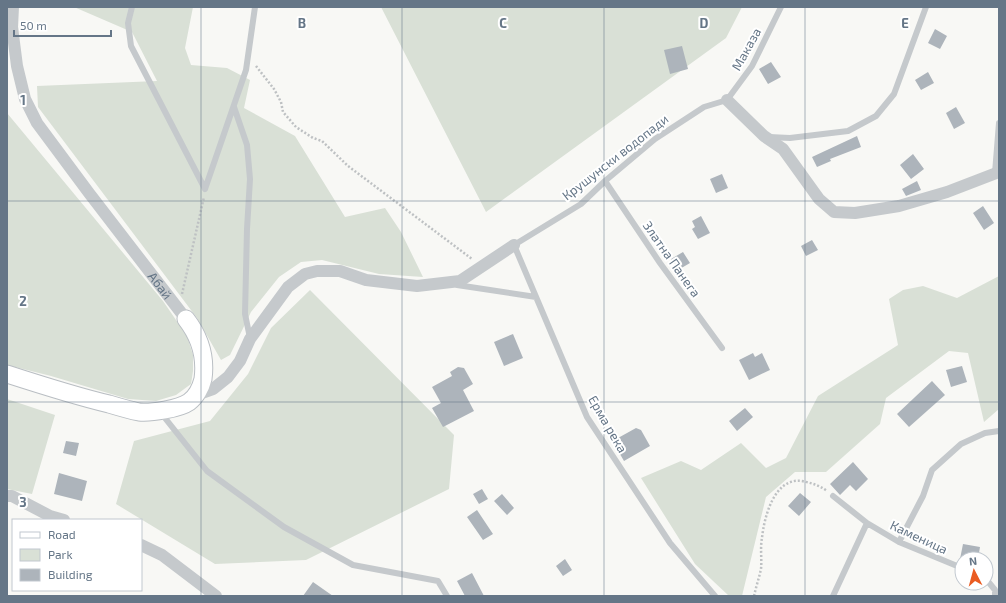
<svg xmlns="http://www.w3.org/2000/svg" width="1006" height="603" font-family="'Exo 2',sans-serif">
<rect width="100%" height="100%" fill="#f8f8f5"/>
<path fill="#d9e0d6" d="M74 7H193L185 48 191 65 227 68 250 80 244 108 295 136 345 217 385 208 401 232 423 277 379 274 322 260 301 262 279 277 251 312 230 355 221 360 197 318 38 107 37 86 157 81 132 32Z
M381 7H742L726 38 486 212Z
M7 113 163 301 187 336 193 355V371L191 384 176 395 156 401 128 399 51 376 7 365Z
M999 276V409L984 422 968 353 949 351 886 398 880 424 826 472H795L766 497 742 596H729L695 564 641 478 681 461 701 470 741 443 766 468 786 458 818 396 898 345 889 299 903 290 923 286 957 298Z
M310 290 454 435 449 489 306 560 215 564 116 504 134 441 210 421 248 374 271 328Z
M7 399 55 415 32 494 7 489Z"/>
<path fill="#adb4bb" d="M935 29 947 36 940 49 928 43Z
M682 46 688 69 670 74 664 50Z
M771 62 781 77 768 84 759 69Z
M928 72 934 83 921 90 915 80Z
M956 107 965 123 954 129 946 113Z
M857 136 861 147 830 159 831 161 817 167 812 157Z
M913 154 924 169 911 179 900 165Z
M722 174 728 188 716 193 710 179Z
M917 181 921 190 906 196 902 189Z
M983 206 994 223 984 230 973 213Z
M701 216 710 233 698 239 692 229 695 227 692 221Z
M812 240 818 250 806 256 801 246Z
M683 252 690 263 678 270 671 259Z
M513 334 523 358 504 366 494 342Z
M753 353 755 357 762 353 770 370 749 380 739 360Z
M962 366 967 382 951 387 946 370Z
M458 367 464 368 473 384 463 390 474 411 443 427 432 408 441 403 432 387 452 376 450 372Z
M932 381 945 395 909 427 897 414Z
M745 408 753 417 737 431 729 421Z
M636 428 641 430 650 446 624 461 617 449 623 446 618 438Z
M66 441 79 443 76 456 63 453Z
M853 462 868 479 856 491 850 485 840 495 830 484Z
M59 473 87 481 82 501 54 494Z
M482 489 488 499 479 504 473 494Z
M800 493 811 502 799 516 788 506Z
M502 494 514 508 507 515 494 501Z
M477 510 493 534 483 540 467 517Z
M963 544 980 547 978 559H960Z
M565 559 572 570 563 576 556 566Z
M472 573 484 596H465L457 581Z
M313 582 333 596H303Z"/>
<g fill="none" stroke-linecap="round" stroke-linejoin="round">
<defs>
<path id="secondary" d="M7 374C41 385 75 396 109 404 119 407 129 410 139 412 151 413 179 409 189 402 196 397 201 387 203 379 206 357 200 337 186 319"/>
</defs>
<use href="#secondary" stroke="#b9bec3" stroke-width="19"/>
<path stroke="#bec1c3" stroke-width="2.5" stroke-dasharray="2 2" stroke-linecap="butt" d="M256 66 274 89 281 102 283 112 296 127 313 138 322 141 348 166 472 259
M182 294 204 197
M754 596C756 587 759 578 761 569 762 559 760 548 762 538 764 518 774 477 802 481 811 483 819 485 827 491"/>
<path stroke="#c5c9cc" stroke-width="6" d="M132 7 128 23 131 46 205 189
M234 107 247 145 250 179 247 229 245 314 250 338
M769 137 790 138 848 131 876 116 894 94 926 7
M995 173 999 123
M605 181 660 263 722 348
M205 189 246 70 255 7
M457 285 536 297
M161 413 207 471 284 527 353 565 438 581 447 596
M867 523 899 542 962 568
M899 542 923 496 932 470 961 444 985 433 999 431
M986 579 995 590V596
M715 596 670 543 587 417 514 245 581 204 605 181 655 139 704 107 727 100 752 66 781 7
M833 596 867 523 833 496"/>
<g stroke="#c5c9cc" stroke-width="12">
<path id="s1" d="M13 7 12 27 17 66 25 99 37 123 89 193 186 319"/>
<path d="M727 100 764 136 783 149 819 199 834 212 855 213 899 206 947 192 999 172"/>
<path d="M196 395 213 389 228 377 240 361 250 339 288 287 305 274 317 271H340L366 280 417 286 460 281 514 245"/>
<path d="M7 496H12L50 516 64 520"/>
<path d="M141 545 162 555 216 596"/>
</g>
<use href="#secondary" stroke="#fff" stroke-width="17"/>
</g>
<path fill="none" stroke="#657687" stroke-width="1" stroke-opacity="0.55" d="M201 7V596M402 7V596M604 7V596M805 7V596M7 201H999M7 402H999"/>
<g text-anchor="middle" stroke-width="4" stroke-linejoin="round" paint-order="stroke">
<g font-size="13" fill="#657687" stroke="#fff">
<text transform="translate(746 49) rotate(-61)" y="5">Маказа</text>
<text transform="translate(615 157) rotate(-38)" y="5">Крушунски водопади</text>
<text transform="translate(672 259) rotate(55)" y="5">Златна Панега</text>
<text dy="5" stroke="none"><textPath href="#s1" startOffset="324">Абай</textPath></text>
<text transform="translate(608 424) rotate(60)" y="5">Ерма река</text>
<text transform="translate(919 537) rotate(25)" y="5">Каменица</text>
</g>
</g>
<g font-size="13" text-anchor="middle" font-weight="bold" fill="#657687" stroke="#fff" stroke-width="4" stroke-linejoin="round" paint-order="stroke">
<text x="302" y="28">B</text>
<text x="503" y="28">C</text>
<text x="704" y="28">D</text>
<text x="905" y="28">E</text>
<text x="23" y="105">1</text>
<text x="23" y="306">2</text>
<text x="23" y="507">3</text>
</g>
<rect width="1006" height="603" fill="none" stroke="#657687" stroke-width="16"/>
<rect x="12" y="519" width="130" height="72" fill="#ffffff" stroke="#c1c8cf"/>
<rect x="20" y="532" width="20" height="6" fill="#ffffff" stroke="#c1c8cf"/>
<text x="48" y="539" font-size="12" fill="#657687">Road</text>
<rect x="20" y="549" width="20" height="12" fill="#d9e0d6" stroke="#c1c8cf"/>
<text x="48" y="559" font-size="12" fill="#657687">Park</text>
<rect x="20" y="569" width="20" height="12" fill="#adb4bb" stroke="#c1c8cf"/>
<text x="48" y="579" font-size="12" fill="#657687">Building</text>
<g transform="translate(974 571) rotate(354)"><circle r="19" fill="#ffffff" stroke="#c1c8cf"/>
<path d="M0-3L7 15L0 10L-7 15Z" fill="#ea5c22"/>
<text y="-6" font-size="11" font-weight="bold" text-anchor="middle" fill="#657687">N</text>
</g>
<path d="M14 30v6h97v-6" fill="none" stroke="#657687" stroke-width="2"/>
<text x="20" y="30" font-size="12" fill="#657687" stroke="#ffffff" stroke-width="3" paint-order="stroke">50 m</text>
</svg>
